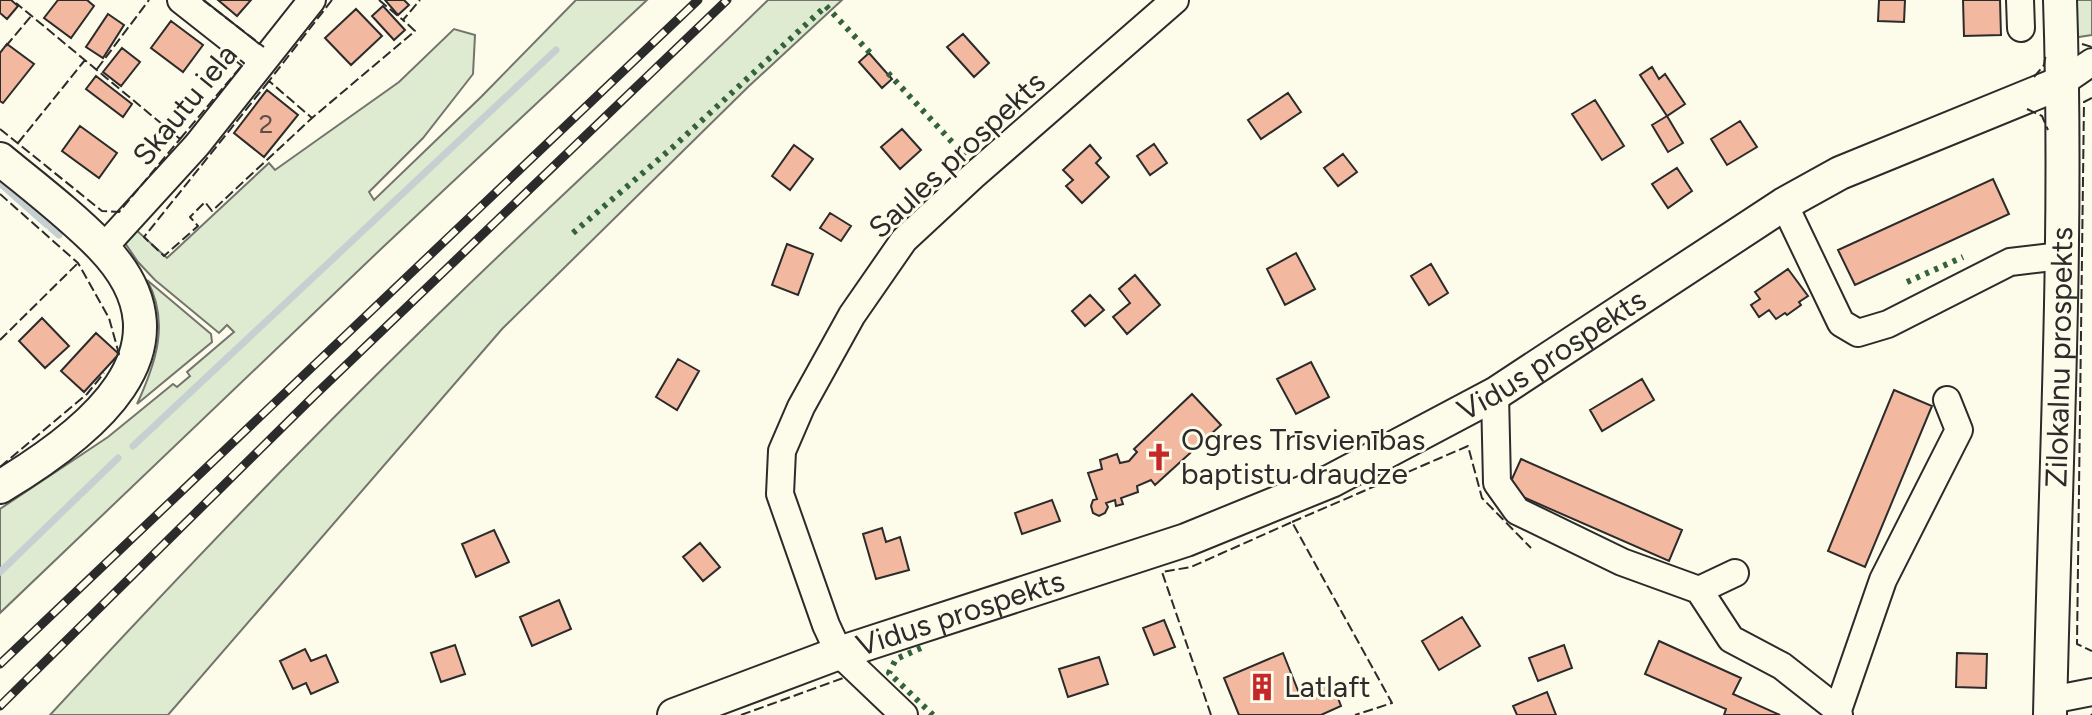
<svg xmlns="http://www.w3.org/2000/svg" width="2092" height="715" font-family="Figtree,sans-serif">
<rect width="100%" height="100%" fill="#fdfbea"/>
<path fill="#deebd1" stroke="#74746e" stroke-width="2" d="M576 0H647L382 248 0 613V509L108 437 173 384 177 387 190 376 187 372 234 332 227 325 219 333 155 280 138 262 125 243 134 228 167 258 269 163 275 170 399 82 454 29 475 35 473 74 423 138 369 192 374 200 481 97Z
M768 0H842L748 87 502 329 168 715H50C182 572 317 431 458 295 560 196 666 100 768 0Z
M2071 0H2092V35L2072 38Z
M147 280 211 334 212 342 137 404C156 363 170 322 147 280Z"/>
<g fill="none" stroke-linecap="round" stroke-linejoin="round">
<path stroke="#c7d0d0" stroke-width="7" d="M0 183 47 225
M51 228 59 235
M133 446 556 50
M0 572 118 458"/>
</g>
<path fill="#f2b8a0" stroke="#2b2b2b" stroke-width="2" d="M0 0H11L18 6 7 19 0 13Z
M58 0H87L94 6 71 38 44 18Z
M218 0H251L237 16Z
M385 0H404L409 5 398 15Z
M1879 0H1905L1904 22 1878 21Z
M1963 0H2000L2001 35 1964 36Z
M383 6 405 30 394 40 372 16Z
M356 9 382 36 351 65 325 38Z
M108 14 124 25 103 58 86 47Z
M171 21 203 45 183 72 151 48Z
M963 34 989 63 974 77 947 47Z
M7 44 34 64 3 103 0 101V53Z
M122 48 140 62 121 86 103 72Z
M869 53 892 79 882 88 859 62Z
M1652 67 1659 79 1665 74 1685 104 1667 116 1640 75Z
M96 76 132 104 123 117 86 89Z
M267 90 298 115 264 157 234 133Z
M1288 93 1301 112 1261 139 1248 120Z
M1595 100 1624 146 1602 160 1572 114Z
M1667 116 1683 143 1668 152 1652 125Z
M1740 121 1757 147 1727 165 1711 139Z
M80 126 117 153 99 178 62 151Z
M902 129 921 150 900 169 881 147Z
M1154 144 1167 163 1150 175 1137 156Z
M794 145 813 159 790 190 772 176Z
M1090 145 1101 158 1096 163 1109 177 1082 203 1066 186 1073 180 1063 170Z
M1343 154 1357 172 1338 186 1324 168Z
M1677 168 1692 191 1668 208 1652 184Z
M1993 179 2009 214 1855 285 1838 250Z
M830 213 851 226 841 241 820 228Z
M787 244 813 254 798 295 772 285Z
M1296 253 1315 289 1285 305 1267 269Z
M1431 264 1448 293 1429 305 1411 276Z
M1788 269 1808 296 1799 302 1801 305 1787 315 1785 313 1776 319 1769 310 1759 317 1751 305 1760 299 1755 292Z
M1135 275 1160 305 1127 334 1113 317 1130 303 1119 289Z
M1090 295 1104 310 1085 326 1072 311Z
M42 318 69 346 45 368 19 341Z
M96 333 119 354 84 392 61 371Z
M678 359 699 371 677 410 656 397Z
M1311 362 1329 397 1296 414 1277 379Z
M1642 379 1654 400 1602 431 1590 410Z
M1894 390 1932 406 1865 567 1828 551Z
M1192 394 1221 425 1155 485 1151 480 1137 486 1138 492 1121 498 1123 504 1116 506 1115 500 1106 503 1108 507 1105 513 1099 516 1093 513 1091 506 1093 500 1097 499 1088 473 1102 469 1100 460 1117 454 1120 463 1129 461 1137 452 1134 449Z
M1521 459 1682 530 1669 561 1507 490Z
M1052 500 1060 521 1022 534 1015 513Z
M882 528 886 542 900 537 909 570 876 579 863 534Z
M494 530 509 562 476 577 462 544Z
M700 543 720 567 703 581 683 557Z
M559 600 571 629 532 646 520 617Z
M1462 617 1480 646 1439 670 1422 641Z
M1164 620 1175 647 1154 655 1143 628Z
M1659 641 1741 678 1733 694 1780 715H1724L1726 709 1645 674Z
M455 645 465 674 441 682 431 653Z
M1564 645 1572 668 1538 681 1529 658Z
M305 649 311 661 326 655 338 682 311 694 306 683 293 689 280 661Z
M1283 653 1299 693 1331 680 1341 706 1321 715H1239L1224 678Z
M1957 653 1987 654 1986 688 1956 687Z
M1099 657 1108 684 1068 697 1059 669Z
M1547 692 1556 715H1517L1513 706Z"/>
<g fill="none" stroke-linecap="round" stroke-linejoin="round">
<defs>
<path id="minor" d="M181 0 261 63
M2020 0 2021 28
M2063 82 2092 62
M1784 204 1841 323 1858 333 1888 324 2010 262 2061 256
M103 248 197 145 312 0
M1495 394 1497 483 1517 511 1622 562 1699 590 1735 573
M1699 590 1731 639 1782 666 1838 710
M2051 700 2092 692
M904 715 839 653 826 625 780 494 782 451 801 407 852 315 904 240 973 176 1175 0
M1839 715 1838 710 1883 580 1959 430 1947 400"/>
<g id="major">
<path d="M0 159C34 187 71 215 102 247 201 350 85 436 0 487"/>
<path id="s1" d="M674 715 839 653 1186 540 1331 481 1495 394 1784 204 1840 173 2063 82"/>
<path id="s2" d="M2050 715C2055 477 2068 238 2060 0"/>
</g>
</defs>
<use href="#minor" stroke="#2b2b2b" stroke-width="30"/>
<use href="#major" stroke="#2b2b2b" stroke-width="36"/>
<use href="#minor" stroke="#fdfbea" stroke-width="26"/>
<use href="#major" stroke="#fdfbea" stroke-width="32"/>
<defs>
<path id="rail" d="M0 664 698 0
M0 706 316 394 727 0"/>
</defs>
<use href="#rail" stroke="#2b2b2b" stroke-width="9"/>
<use href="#rail" stroke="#fdfbea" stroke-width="6" stroke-dasharray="18" stroke-linecap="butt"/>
<path stroke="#34623c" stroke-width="6" stroke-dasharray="4 6" stroke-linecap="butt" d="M888 73 965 156
M573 233 673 147 826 6 873 56
M1907 282 1963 257
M921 648 896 659 889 673 933 715"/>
<path stroke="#2b2b2b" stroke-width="2" stroke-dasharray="10 4" stroke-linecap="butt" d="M203 0 264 47
M332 0 269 81 312 118 415 31 403 20
M379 0 403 20 420 0
M2082 44 2092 47
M6 46 32 15
M97 69 149 0
M2034 77 2044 65 2046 53
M269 81 144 237 164 256 198 226 190 217 205 202 212 211 312 118
M2092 98 2084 102 2077 644 2092 651
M2027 109 2042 116 2048 130
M0 129 102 211 119 212 180 139 16 3
M180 139 244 63 240 60
M18 143 85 60
M0 194 78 263 109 318 119 354 116 357
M0 340 78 263
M0 467 87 394 104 373
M1292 522 1468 446 1482 498 1531 548
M741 715 846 677
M1211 715 1162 572 1191 567 1292 522 1392 703 1355 715
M2091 715 2092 714"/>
</g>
<defs>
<symbol id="church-bare" viewBox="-9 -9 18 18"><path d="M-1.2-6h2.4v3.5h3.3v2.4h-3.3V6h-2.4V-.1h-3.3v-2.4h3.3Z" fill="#c62828" stroke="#fdfbea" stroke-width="2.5" paint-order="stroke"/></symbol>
<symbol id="building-bare" viewBox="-9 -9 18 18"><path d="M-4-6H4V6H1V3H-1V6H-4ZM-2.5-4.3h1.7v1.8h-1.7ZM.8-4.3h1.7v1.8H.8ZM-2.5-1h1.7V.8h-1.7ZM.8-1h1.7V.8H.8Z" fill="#c62828" stroke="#fdfbea" stroke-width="2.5" paint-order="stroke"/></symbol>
</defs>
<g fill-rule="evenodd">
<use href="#church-bare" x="1139" y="437" width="40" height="40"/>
<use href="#building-bare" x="1242" y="667" width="40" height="40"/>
</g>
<g text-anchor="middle" stroke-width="6" stroke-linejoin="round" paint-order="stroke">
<g font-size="26" fill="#5d4e48">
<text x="266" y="133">2</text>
</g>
<g font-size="30" fill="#2b2b2b" stroke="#fdfbea">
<text transform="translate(185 105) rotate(-51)" y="10">Skautu iela</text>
<text transform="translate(957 155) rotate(-43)" y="10">Saules prospekts</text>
<text dy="10" stroke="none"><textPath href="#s1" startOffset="952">Vidus prospekts</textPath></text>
<text dy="10" stroke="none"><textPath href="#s2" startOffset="358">Zilokalnu prospekts</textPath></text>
<text dy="10" stroke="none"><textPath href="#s1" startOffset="304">Vidus prospekts</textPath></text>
</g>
<g font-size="30" fill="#2b2b2b" stroke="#fdfbea" text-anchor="start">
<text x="1181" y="450">Ogres Trīsvienības<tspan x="1181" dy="34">baptistu draudze</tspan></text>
<text x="1284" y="697">Latlaft</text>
</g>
</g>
</svg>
